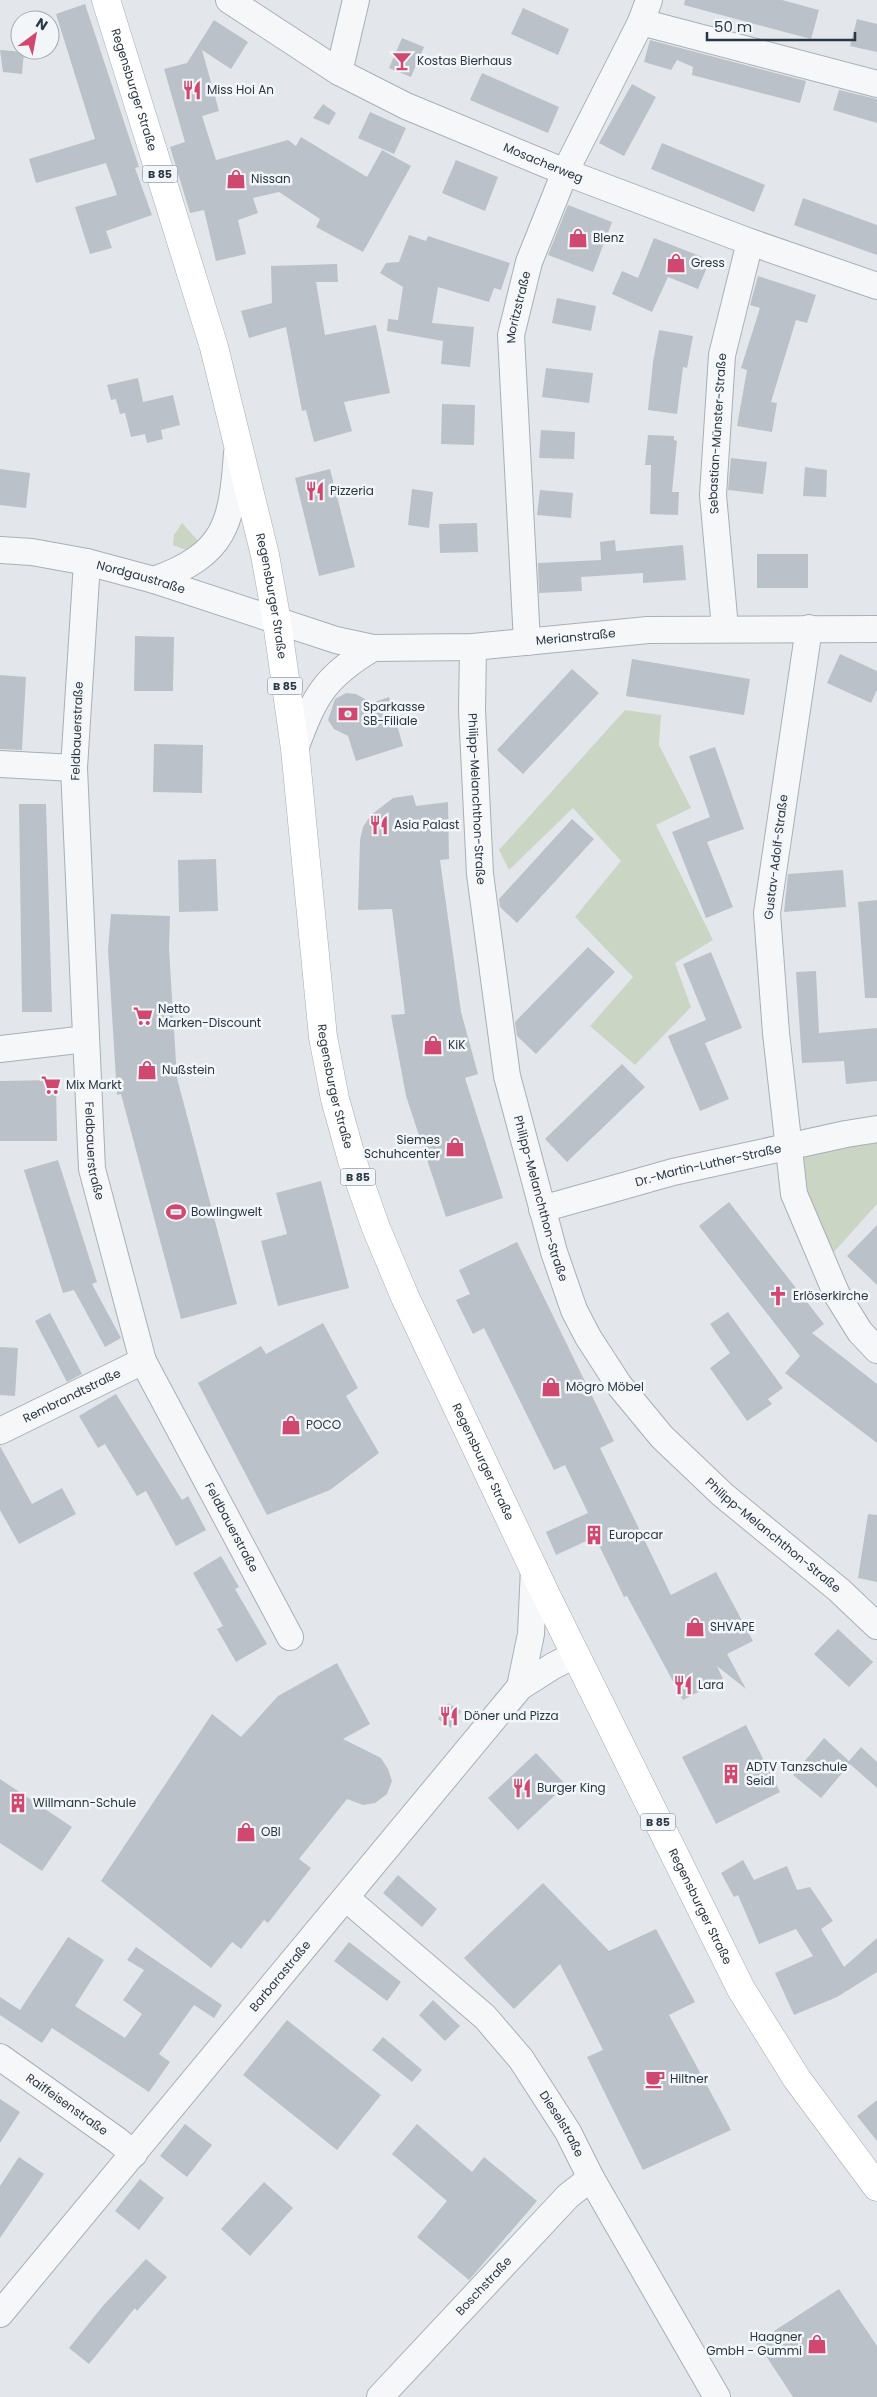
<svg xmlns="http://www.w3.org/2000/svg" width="877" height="2397" font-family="Poppins,sans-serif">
<rect width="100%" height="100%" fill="#e3e7eb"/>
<path fill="#cbd5c4" d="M182 523 201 544 189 551 173 545 174 535Z
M625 710 661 715 659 745 691 808 656 825 713 940 675 963 691 1007 635 1065 590 1026 633 977 575 917 621 861 573 808 509 870 499 850Z
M877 1134V1204L825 1262 791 1149Z"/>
<path fill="#bac1c9" d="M685 0H782L819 10 811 39 684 5Z
M85 4 139 167 135 168 152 215 106 231 112 248 90 254 75 207 117 195 106 163 36 183 29 159 95 139 56 14Z
M523 8 569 29 558 55 511 34Z
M857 19 877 24V52L850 46Z
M214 20 248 42 231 69 202 50 219 111 202 116 216 160 288 140 296 146 301 137 367 177 382 150 411 166 363 252 316 227 320 219 279 192 253 198 258 213 238 220 246 254 216 261 204 210 190 213 170 147 185 142 164 69 187 63Z
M402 38 424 47 411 77 389 68Z
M650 40 806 81 800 103 692 75 693 67 677 60 671 70 644 62Z
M0 50 24 52 22 74 3 72Z
M482 73 559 107 548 133 470 100Z
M632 84 656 97 624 156 599 143Z
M839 90 877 99V123L833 110Z
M323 104 336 113 329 125 313 118Z
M370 112 406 128 394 154 358 138Z
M662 143 765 185 754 212 651 169Z
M456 160 498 177 485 211 442 193Z
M803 198 877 225V255L794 225Z
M568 205 612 222 593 272 548 255Z
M409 235 426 241 428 236 510 263 501 290 494 288 489 302 438 287 432 323 474 327 470 367 441 364 443 341 387 331 388 319 398 320 403 287 380 273 386 263 399 262Z
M654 238 710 260 698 289 668 277 652 312 612 294 622 271 638 278Z
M337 264 338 282H316L325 335 376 325 390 393 344 402 352 431 314 442 306 410 302 411 286 327 249 338 241 311 272 303 271 266Z
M758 276 816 295 807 323 796 320 771 402 777 403 772 432 737 426 747 370 741 368 760 308 750 305Z
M557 298 596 306 591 331 552 323Z
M659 330 693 336 687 368 683 367 677 414 648 410 653 362Z
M546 368 593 373 589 403 542 397Z
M138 378 143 402 173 395 180 425 161 430 163 439 147 443 145 434 131 437 125 413 120 414 116 399 111 400 107 385Z
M442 404 475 405 474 445 441 444Z
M541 430 575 432 574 459 539 458Z
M648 435 674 436V440L677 441 672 492H679L678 515 650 514 651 465H645Z
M731 458 767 462 763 494 728 490Z
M805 467 827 470 826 497 803 496Z
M0 469 30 473 26 508 0 505Z
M330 469 355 567 319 576 295 478Z
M412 489 433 492 429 528 408 525Z
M540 490 573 493 571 518 537 515Z
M477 523 478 552 440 553 439 524Z
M615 540 616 551 683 545 686 580 643 583V573L581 577 582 591 539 593 538 563 601 560 600 542Z
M757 554H808V588H757Z
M135 636 174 637 173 691H134Z
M840 654 877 671V690L871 703 827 683Z
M632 659 750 679 744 715 626 696Z
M572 669 599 693 523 774 497 750Z
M0 675 26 677 22 750 0 749Z
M346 693 356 694 372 703 389 697 403 746 356 761 348 736 334 729 328 720 335 699Z
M154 744 203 745 202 793 153 792Z
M715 747 744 829 707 842 733 907 706 918 672 832 710 817 689 756Z
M413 795 416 806 448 802 449 859 440 860 461 1012 478 1074 465 1078 503 1198 446 1217 406 1096 391 1015 405 1014 392 909 358 910 360 840 363 827 371 815 393 798Z
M19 804H46L52 1012H22Z
M572 819 594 839 517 923 500 907 499 899Z
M216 859 218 911 179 912 178 860Z
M843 870 846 907 784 912 788 874Z
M877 900V998H865L858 902Z
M111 914 170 916 169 949 177 1078 237 1304 181 1319 121 1094 117 1095 108 950Z
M588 947 615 972 536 1054 517 1036 515 1022Z
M711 952 742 1028 705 1043 729 1099 700 1111 668 1036 706 1020 683 964Z
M816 971 819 1033 877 1028V1081L846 1084 844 1061 802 1063 796 972Z
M622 1064 645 1087 567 1162 545 1139Z
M56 1080 57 1141H0V1081Z
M58 1160 97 1282 92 1284 121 1338 105 1347 74 1290 63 1293 24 1170Z
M321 1181 349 1288 278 1306 261 1241 287 1234 276 1193Z
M729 1202 824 1324 812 1333 877 1384V1443L785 1373 800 1356 699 1226Z
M877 1225V1285L847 1256Z
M517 1242 614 1441 600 1448 671 1595 716 1572 753 1641 727 1654 746 1689 717 1666 723 1679 683 1700 627 1596 624 1597 595 1537 556 1555 546 1532 588 1513 565 1465 554 1470 484 1328 473 1334 456 1300 470 1294 459 1270Z
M728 1312 783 1388 768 1399 772 1404 747 1421 710 1368 730 1353 710 1324Z
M50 1313 82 1374 67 1382 35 1321Z
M323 1323 358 1388 346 1396 379 1453 330 1490 267 1515 198 1383 261 1346 266 1354Z
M0 1347 18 1348 15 1396 0 1395Z
M116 1394 182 1500 188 1496 206 1530 176 1546 146 1491 137 1496 105 1444 98 1448 79 1416Z
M0 1446 32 1504 62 1488 76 1514 19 1544 0 1510Z
M868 1514 877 1515V1582L858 1578Z
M221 1556 239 1587 235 1589 267 1644 236 1662 217 1629 223 1626 193 1573Z
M838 1629 873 1662 849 1687 814 1654Z
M337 1663 370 1724 343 1739 381 1758 388 1769 392 1781 387 1794 375 1803 363 1805 347 1799 299 1859 311 1868 268 1923 264 1920 241 1949 232 1942 211 1968 101 1881 212 1714 241 1737 278 1696Z
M448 1703 461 1711 451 1728 438 1719Z
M746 1725 780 1792 716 1824 682 1757Z
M824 1738 849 1761 861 1747 877 1762V1788L850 1764 821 1798 793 1775Z
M536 1753 566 1785 518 1830 488 1798Z
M0 1779 72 1827 42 1871 0 1843Z
M743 1860 754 1880 787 1866 797 1890 810 1887 833 1921 821 1929 844 1967 877 1938V1972L837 1997 794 2015 775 1973 813 1956 796 1929 759 1944 738 1895 734 1897 721 1873Z
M398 1875 437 1909 422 1927 383 1893Z
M543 1883 609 1951 656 1929 695 2002 669 2015 731 2130 643 2170 587 2057 603 2050 560 1964 514 2009 464 1958Z
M68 1937 104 1960 75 2006 125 2038 142 2014 123 2000 144 1970 127 1960 136 1947 222 2005 214 2018 194 2005 159 2054 170 2062 149 2092 52 2028 42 2043 0 2015V1997L20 2010Z
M349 1942 401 1982 387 2001 334 1961Z
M433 2000 460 2026 445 2041 419 2015Z
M287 2020 381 2095 337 2150 243 2075Z
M383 2037 422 2070 412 2082 372 2050Z
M0 2099 20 2112 0 2143Z
M877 2100V2141L857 2116Z
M185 2124 212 2145 187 2177 160 2156Z
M417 2124 472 2172 484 2157 537 2201 469 2280 417 2237 447 2201 392 2154Z
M19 2157 44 2174 0 2238V2186Z
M140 2179 164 2198 139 2230 115 2211Z
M264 2182 293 2208 250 2256 221 2229Z
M146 2259 167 2277 137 2311 135 2308 89 2364 69 2348 102 2307Z
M839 2289 877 2346V2397H793L757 2342Z"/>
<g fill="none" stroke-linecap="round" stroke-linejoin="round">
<defs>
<g id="minor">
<path id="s1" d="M229 0 339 72 406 106 565 172 750 242 877 286"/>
<path d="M641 22 877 84"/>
<path d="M339 72 356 0"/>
<path id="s2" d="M0 550 32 552 87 562 154 580 336 640 373 648 473 647 648 630 877 629"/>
<path id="s3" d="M87 562 74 768 92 1169 143 1361 290 1637"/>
<path d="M154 580C226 554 232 524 237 453"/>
<path id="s4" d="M725 628 713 495 722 355 750 242"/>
<path d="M809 628 767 913 776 1033 794 1194 837 1295 860 1332 877 1350"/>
<path id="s5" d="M527 642 511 335 529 262 565 172 641 22 649 0"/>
<path id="s6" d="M473 647 472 710 480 874 507 1076 554 1252 574 1310 588 1337 619 1385 662 1437 723 1495 839 1590 877 1626"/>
<path d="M295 749C314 697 324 677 373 648"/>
<path d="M0 764 74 768"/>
<path d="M0 1049 86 1039"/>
<path id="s7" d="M542 1209 673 1172 846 1134 877 1129"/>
<path id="s8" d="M0 1431 143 1361"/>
<path d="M520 1687 531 1634 534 1568"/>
<path id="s9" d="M346 1898 485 2017 521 2059 568 2132 591 2178 717 2397"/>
<path id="s10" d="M0 2057 117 2140 134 2154"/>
<path id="s11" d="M0 2314 520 1687 553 1666 575 1655"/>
<path id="s12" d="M380 2397 568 2196 591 2178"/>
</g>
<g id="major">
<path id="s13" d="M106 0 214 347 265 555 277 622 295 749 323 1037 335 1099 352 1160 376 1228 405 1297 546 1595 741 1989 797 2079 877 2187"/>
</g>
</defs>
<use href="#minor" stroke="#a8afb6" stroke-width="28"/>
<use href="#major" stroke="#a2adb7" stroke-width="29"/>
<use href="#minor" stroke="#f6f7f9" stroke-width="26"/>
<use href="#major" stroke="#fff" stroke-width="28"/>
</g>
<defs>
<symbol id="bar-bare" viewBox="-9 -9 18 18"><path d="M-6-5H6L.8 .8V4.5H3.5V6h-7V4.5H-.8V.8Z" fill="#d04870" stroke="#f3f6f8" stroke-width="2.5" paint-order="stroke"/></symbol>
<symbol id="restaurant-bare" viewBox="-9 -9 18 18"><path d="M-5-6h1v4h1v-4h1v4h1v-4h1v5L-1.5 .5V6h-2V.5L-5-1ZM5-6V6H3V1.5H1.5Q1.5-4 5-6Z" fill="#d04870" stroke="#f3f6f8" stroke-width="2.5" paint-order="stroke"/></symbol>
<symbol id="shop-bare" viewBox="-9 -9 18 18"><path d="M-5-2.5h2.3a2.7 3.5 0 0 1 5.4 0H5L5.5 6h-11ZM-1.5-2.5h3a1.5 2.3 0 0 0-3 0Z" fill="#d04870" stroke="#f3f6f8" stroke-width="2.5" paint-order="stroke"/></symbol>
<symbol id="bank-bare" viewBox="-9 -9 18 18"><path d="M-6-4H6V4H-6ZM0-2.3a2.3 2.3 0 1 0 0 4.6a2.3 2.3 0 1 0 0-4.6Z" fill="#d04870" stroke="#f3f6f8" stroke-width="2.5" paint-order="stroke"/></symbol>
<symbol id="supermarket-bare" viewBox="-9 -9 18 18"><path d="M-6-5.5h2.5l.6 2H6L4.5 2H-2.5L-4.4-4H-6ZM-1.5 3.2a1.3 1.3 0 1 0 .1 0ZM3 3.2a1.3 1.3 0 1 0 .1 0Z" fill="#d04870" stroke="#f3f6f8" stroke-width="2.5" paint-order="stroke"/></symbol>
<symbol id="stadium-bare" viewBox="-9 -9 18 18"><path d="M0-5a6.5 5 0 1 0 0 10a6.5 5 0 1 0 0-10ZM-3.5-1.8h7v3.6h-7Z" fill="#d04870" stroke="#f3f6f8" stroke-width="2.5" paint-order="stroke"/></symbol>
<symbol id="church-bare" viewBox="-9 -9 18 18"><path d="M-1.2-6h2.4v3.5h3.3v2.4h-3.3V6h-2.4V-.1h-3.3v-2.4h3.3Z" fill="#d04870" stroke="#f3f6f8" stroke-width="2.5" paint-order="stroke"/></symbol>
<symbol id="building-bare" viewBox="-9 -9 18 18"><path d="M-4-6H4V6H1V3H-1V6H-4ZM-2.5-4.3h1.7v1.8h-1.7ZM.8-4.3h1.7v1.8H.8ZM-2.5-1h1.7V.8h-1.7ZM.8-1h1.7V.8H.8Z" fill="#d04870" stroke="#f3f6f8" stroke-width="2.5" paint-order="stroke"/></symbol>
<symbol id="cafe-bare" viewBox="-9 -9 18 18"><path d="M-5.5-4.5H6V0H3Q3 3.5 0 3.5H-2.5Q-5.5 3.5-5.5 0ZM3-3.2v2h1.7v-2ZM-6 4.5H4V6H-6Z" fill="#d04870" stroke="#f3f6f8" stroke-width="2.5" paint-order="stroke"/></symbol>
</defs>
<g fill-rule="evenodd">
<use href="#bar-bare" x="388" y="47" width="28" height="28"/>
<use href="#restaurant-bare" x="178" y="76" width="28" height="28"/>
<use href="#shop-bare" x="222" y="165" width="28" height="28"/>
<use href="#shop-bare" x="564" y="224" width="28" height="28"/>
<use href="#shop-bare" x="662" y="249" width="28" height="28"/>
<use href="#restaurant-bare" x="301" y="477" width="28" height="28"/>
<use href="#bank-bare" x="334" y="700" width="28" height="28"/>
<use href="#restaurant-bare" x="365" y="811" width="28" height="28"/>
<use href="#supermarket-bare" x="129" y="1002" width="28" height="28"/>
<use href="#shop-bare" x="419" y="1031" width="28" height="28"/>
<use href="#shop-bare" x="133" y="1056" width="28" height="28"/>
<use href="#supermarket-bare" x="37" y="1071" width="28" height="28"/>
<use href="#shop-bare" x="441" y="1133" width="28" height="28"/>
<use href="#stadium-bare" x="162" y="1198" width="28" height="28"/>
<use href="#church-bare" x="764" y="1282" width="28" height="28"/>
<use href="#shop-bare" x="537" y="1373" width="28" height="28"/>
<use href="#shop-bare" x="277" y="1411" width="28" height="28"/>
<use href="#building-bare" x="580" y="1521" width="28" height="28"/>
<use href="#shop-bare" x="681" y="1613" width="28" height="28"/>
<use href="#restaurant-bare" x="669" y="1671" width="28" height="28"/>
<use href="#restaurant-bare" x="435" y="1702" width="28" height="28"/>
<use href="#building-bare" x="717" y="1760" width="28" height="28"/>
<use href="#restaurant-bare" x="508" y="1774" width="28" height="28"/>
<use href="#building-bare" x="4" y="1789" width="28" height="28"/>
<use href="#shop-bare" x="232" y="1818" width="28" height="28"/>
<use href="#cafe-bare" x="641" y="2065" width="28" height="28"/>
<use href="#shop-bare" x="803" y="2330" width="28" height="28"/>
</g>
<g text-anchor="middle" stroke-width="5" stroke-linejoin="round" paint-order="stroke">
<g fill="#f3f6f8" stroke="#66707a" stroke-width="1">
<rect x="142.5" y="165.5" width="35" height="17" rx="4"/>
<rect x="267.5" y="677.5" width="35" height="17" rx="4"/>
<rect x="340.5" y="1168.5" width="35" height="17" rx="4"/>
<rect x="640.5" y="1813.5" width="35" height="17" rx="4"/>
</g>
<g font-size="11" font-weight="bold" fill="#2a3744">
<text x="160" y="178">B 85</text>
<text x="285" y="690">B 85</text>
<text x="358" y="1181">B 85</text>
<text x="658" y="1826">B 85</text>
</g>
<g font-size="12" fill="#2a3744" stroke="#f3f6f8" text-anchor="start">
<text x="417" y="65">Kostas Bierhaus</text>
<text x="207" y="94">Miss Hoi An</text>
<text x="251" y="183">Nissan</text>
<text x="593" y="242">Blenz</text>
<text x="691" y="267">Gress</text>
<text x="330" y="495">Pizzeria</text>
<text x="363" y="711">Sparkasse<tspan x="363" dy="14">SB-Filiale</tspan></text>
<text x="394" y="829">Asia Palast</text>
<text x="158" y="1013">Netto<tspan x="158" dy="14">Marken-Discount</tspan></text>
<text x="448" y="1049">KiK</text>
<text x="162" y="1074">Nußstein</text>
<text x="66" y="1089">Mix Markt</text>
<text x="440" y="1144" text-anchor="end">Siemes<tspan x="440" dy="14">Schuhcenter</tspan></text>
<text x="191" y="1216">Bowlingwelt</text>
<text x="793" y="1300">Erlöserkirche</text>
<text x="566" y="1391">Mögro Möbel</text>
<text x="306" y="1429">POCO</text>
<text x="609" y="1539">Europcar</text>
<text x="710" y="1631">SHVAPE</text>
<text x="698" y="1689">Lara</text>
<text x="464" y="1720">Döner und Pizza</text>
<text x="746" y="1771">ADTV Tanzschule<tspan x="746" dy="14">Seidl</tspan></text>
<text x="537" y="1792">Burger King</text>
<text x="33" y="1807">Willmann-Schule</text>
<text x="261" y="1836">OBI</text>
<text x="670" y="2083">Hiltner</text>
<text x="802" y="2341" text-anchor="end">Haagner<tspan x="802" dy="14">GmbH - Gummi</tspan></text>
</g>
<g font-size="12" fill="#2a3744" stroke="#f3f6f8">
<text dy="4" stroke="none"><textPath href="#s13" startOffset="94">Regensburger Straße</textPath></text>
<text dy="4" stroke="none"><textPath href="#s1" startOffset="355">Mosacherweg</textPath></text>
<text dy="4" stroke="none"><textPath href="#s5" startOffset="336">Moritzstraße</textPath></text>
<text dy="4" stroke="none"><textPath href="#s4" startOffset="195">Sebastian-Münster-Straße</textPath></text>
<text dy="4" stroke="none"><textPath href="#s2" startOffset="144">Nordgaustraße</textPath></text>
<text dy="4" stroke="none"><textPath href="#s13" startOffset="619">Regensburger Straße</textPath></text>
<text dy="4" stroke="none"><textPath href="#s2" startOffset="590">Merianstraße</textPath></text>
<text transform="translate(77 731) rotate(-88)" y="4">Feldbauerstraße</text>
<text dy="4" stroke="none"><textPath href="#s6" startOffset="152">Philipp-Melanchthon-Straße</textPath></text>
<text transform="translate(776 857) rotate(-83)" y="4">Gustav-Adolf-Straße</text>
<text dy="4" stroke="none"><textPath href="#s13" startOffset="1114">Regensburger Straße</textPath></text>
<text dy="4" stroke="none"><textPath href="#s3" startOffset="590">Feldbauerstraße</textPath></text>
<text dy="4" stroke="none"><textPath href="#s7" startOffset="172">Dr.-Martin-Luther-Straße</textPath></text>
<text dy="4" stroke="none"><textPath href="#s6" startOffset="558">Philipp-Melanchthon-Straße</textPath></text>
<text dy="4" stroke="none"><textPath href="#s8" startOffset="80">Rembrandtstraße</textPath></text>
<text dy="4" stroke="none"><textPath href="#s13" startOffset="1519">Regensburger Straße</textPath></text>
<text dy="4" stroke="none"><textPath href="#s3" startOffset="995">Feldbauerstraße</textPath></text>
<text dy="4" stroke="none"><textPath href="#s6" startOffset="978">Philipp-Melanchthon-Straße</textPath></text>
<text dy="4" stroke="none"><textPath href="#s13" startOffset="2014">Regensburger Straße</textPath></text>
<text dy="4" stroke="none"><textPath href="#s11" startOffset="439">Barbarastraße</textPath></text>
<text dy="4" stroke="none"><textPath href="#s10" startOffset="82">Raiffeisenstraße</textPath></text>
<text dy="4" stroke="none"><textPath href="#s9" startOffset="315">Dieselstraße</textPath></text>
<text dy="4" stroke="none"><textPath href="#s12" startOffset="152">Boschstraße</textPath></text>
</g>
</g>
<g transform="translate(35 35) rotate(32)"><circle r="24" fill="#f3f6f8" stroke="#a3aab0"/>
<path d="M0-4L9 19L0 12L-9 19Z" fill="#d04870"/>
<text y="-8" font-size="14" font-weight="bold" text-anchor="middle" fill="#2a3744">N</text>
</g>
<path d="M707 32v8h148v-8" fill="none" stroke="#2a3744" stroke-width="2.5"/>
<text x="714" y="32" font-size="15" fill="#2a3744" stroke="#f3f6f8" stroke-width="4" paint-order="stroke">50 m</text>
</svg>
